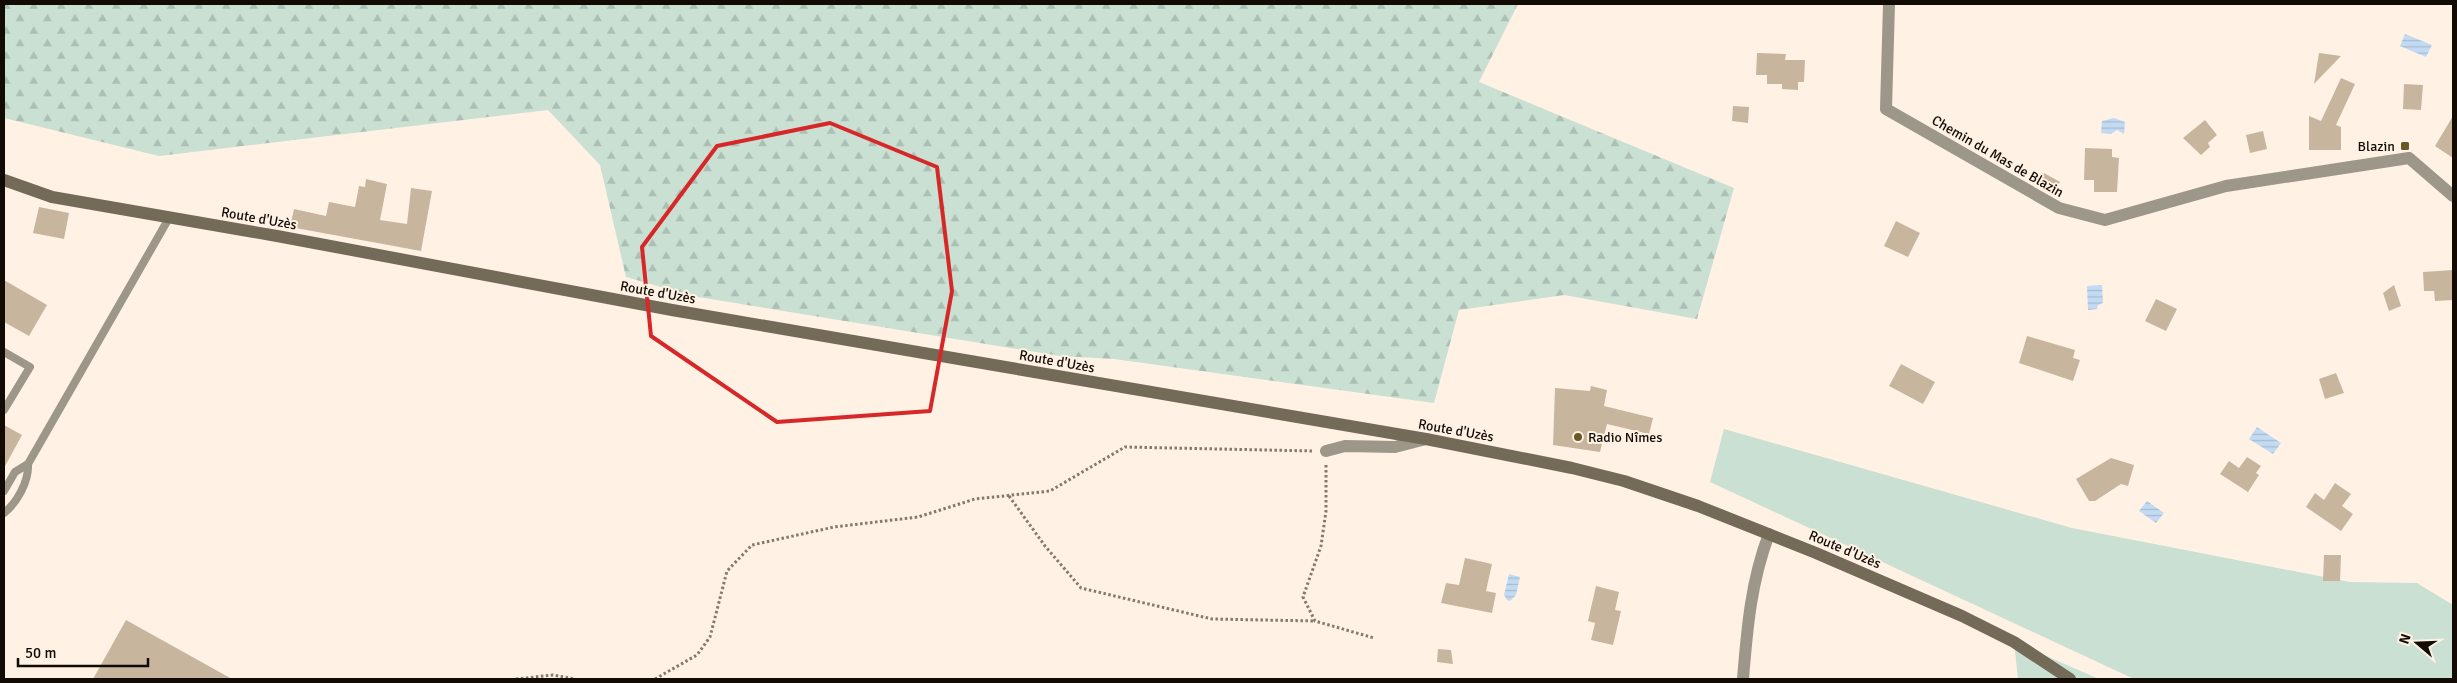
<svg xmlns="http://www.w3.org/2000/svg" width="2457" height="683" font-family="Signika,sans-serif">
<defs>
<pattern id="forest-firs" width="22" height="20" patternUnits="userSpaceOnUse" patternTransform="scale(1.25)"><rect width="22" height="20" fill="#c9e0d3"/><path d="M5 1l3.5 6h-7zM16 11l3.5 6h-7z" fill="#acbfb4"/></pattern>
<pattern id="water-rules" width="6" height="5" patternUnits="userSpaceOnUse" patternTransform="scale(1.25)"><rect width="6" height="5" fill="#c2dbf3"/><path d="M0 2.5h6" fill="none" stroke="#a6bbcf"/></pattern>
</defs>
<rect width="100%" height="100%" fill="#fff2e4"/>
<path fill="#c9e0d3" d="M1724 429 2072 528 2350 582 2417 583 2453 605V679H2134L1710 482Z
M2014 642 2099 679H2018Z"/>
<path fill="url(#forest-firs)" d="M4 4H1518L1479 82 1734 188 1697 319 1564 295 1459 310 1434 403 1114 359 1060 356 692 296 626 277 600 165 548 110 159 156 4 118Z"/>
<path fill="url(#water-rules)" d="M2405 34 2432 45 2426 57 2400 46Z
M2114 118 2125 122 2124 134 2117 130 2111 134 2101 133 2102 121Z
M2102 285 2103 303 2098 305 2097 309 2088 310 2087 286Z
M2257 427 2281 443 2273 454 2249 439Z
M2147 501 2164 513 2156 523 2139 511Z
M1509 574 1520 577 1516 595 1510 601 1507 600 1504 595Z"/>
<path fill="#c8b59e" d="M1757 53 1786 54 1785 60H1805L1804 82H1798V90L1782 89V84H1767V75H1756Z
M2319 53 2341 56 2314 84Z
M2341 78 2355 84 2336 125 2341 127V150H2309V116L2321 121Z
M2404 84 2423 85 2421 110 2403 109Z
M1733 106 1749 107 1748 123 1732 121Z
M2453 116V158L2435 146Z
M2205 120 2217 135 2208 143 2210 147 2201 155 2183 138Z
M2263 131 2267 149 2250 153 2246 135Z
M2085 148 2112 149V157L2119 158 2117 192H2094V180H2084Z
M2044 173 2060 182 2053 195 2037 186Z
M366 179 387 184 380 220 407 224 411 188 432 191 421 251 290 227 294 209 326 216 329 202 355 207 359 186 365 187Z
M39 207 69 213 64 239 33 233Z
M1896 221 1920 233 1908 257 1884 246Z
M2453 270V300L2435 301 2434 291H2424L2423 272Z
M4 280 47 305 29 336 4 322Z
M2394 285 2401 306 2389 311 2383 293Z
M2156 299 2177 309 2166 331 2145 321Z
M2027 336 2075 350 2073 358 2080 360 2073 381 2019 363Z
M1901 364 1935 382 1923 404 1889 386Z
M2336 373 2344 393 2325 399 2319 379Z
M1591 386 1607 390 1604 406 1653 418 1649 434 1607 424 1600 452 1553 445 1555 388 1590 391Z
M4 425 22 435 4 468Z
M2247 457 2261 466 2256 473 2259 475 2248 492 2220 474 2229 461 2239 468Z
M2111 458 2134 465 2128 486 2121 484 2095 501H2089L2076 479Z
M2335 483 2351 494 2342 506 2353 514 2341 531 2306 507 2315 493 2324 500Z
M2324 555H2341L2340 581H2323Z
M1465 558 1492 564 1486 591 1496 593 1492 613 1441 603 1446 583 1459 585Z
M1596 586 1619 592 1615 610 1621 611 1613 645 1591 640 1595 623 1588 621Z
M126 620 232 679H93Z
M1438 649 1451 650 1453 664 1437 662Z"/>
<g fill="none" stroke-linecap="round" stroke-linejoin="round">
<path stroke="#83796e" stroke-width="3" stroke-dasharray="2.5 2.5" stroke-linecap="butt" d="M1326 465V511L1321 546 1303 597 1315 621 1374 638
M1009 496 1045 546 1081 588 1212 619 1315 621
M516 679 553 675 575 679
M655 679 697 655 710 637 727 571 752 545 834 527 918 517 975 499 1050 491 1125 447 1313 451"/>
<path stroke="#9d978a" stroke-width="8" d="M4 352 30 367 4 410
M4 491 15 472 28 464 169 218
M4 513C17 503 29 481 28 464"/>
<path stroke="#9d978a" stroke-width="12" d="M1889 4 1886 109 2059 208 2105 220 2226 186 2409 158 2453 196
M1326 451 1345 446 1395 447 1426 439
M1743 679C1747 629 1751 581 1769 534"/>
<path stroke="#736a58" stroke-width="12" d="M4 180 52 197 277 236 672 310 1426 439 1572 468 1624 481 1698 506 1816 553 1962 616 2014 642 2070 679"/>
</g>
<path fill="none" stroke="#d62828" stroke-width="4" stroke-linejoin="round" d="M830 123 937 167 952 291 930 411 777 422 651 336 642 247 717 146Z"/>
<g fill="#6a5726" stroke="#fff2e4" stroke-width="2">
<rect x="2400" y="141" width="10" height="10" rx="2.5"/>
<circle cx="1578" cy="437" r="5"/>
</g>
<g text-anchor="middle" stroke-width="4" stroke-linejoin="round" paint-order="stroke">
<g font-size="14" fill="#120b04" stroke="#fff2e4" text-anchor="end">
<text x="2395" y="151">Blazin</text>
<text x="1588" y="442" text-anchor="start">Radio Nîmes</text>
</g>
<g font-size="14" fill="#120b04" stroke="#fff2e4">
<text transform="translate(1998 156) rotate(30)" y="5">Chemin du Mas de Blazin</text>
<text transform="translate(259 218) rotate(10)" y="5">Route d'Uzès</text>
<text transform="translate(658 292) rotate(10)" y="5">Route d'Uzès</text>
<text transform="translate(1057 361) rotate(10)" y="5">Route d'Uzès</text>
<text transform="translate(1456 430) rotate(10)" y="5">Route d'Uzès</text>
<text transform="translate(1845 549) rotate(23)" y="5">Route d'Uzès</text>
</g>
</g>
<rect width="2457" height="683" fill="none" stroke="#120b04" stroke-width="10"/>
<g transform="translate(2417 643) rotate(289)" stroke="#fff2e4" stroke-width="4" paint-order="stroke">
<path d="M0-4L9 19L0 12L-9 19Z" fill="#120b04"/>
<text y="-8" font-size="14" font-weight="bold" text-anchor="middle" fill="#120b04">N</text>
</g>
<path d="M18 658v8h130v-8" fill="none" stroke="#120b04" stroke-width="2.5"/>
<text x="25" y="658" font-size="15" fill="#120b04" stroke="#fff2e4" stroke-width="4" paint-order="stroke">50 m</text>
</svg>
